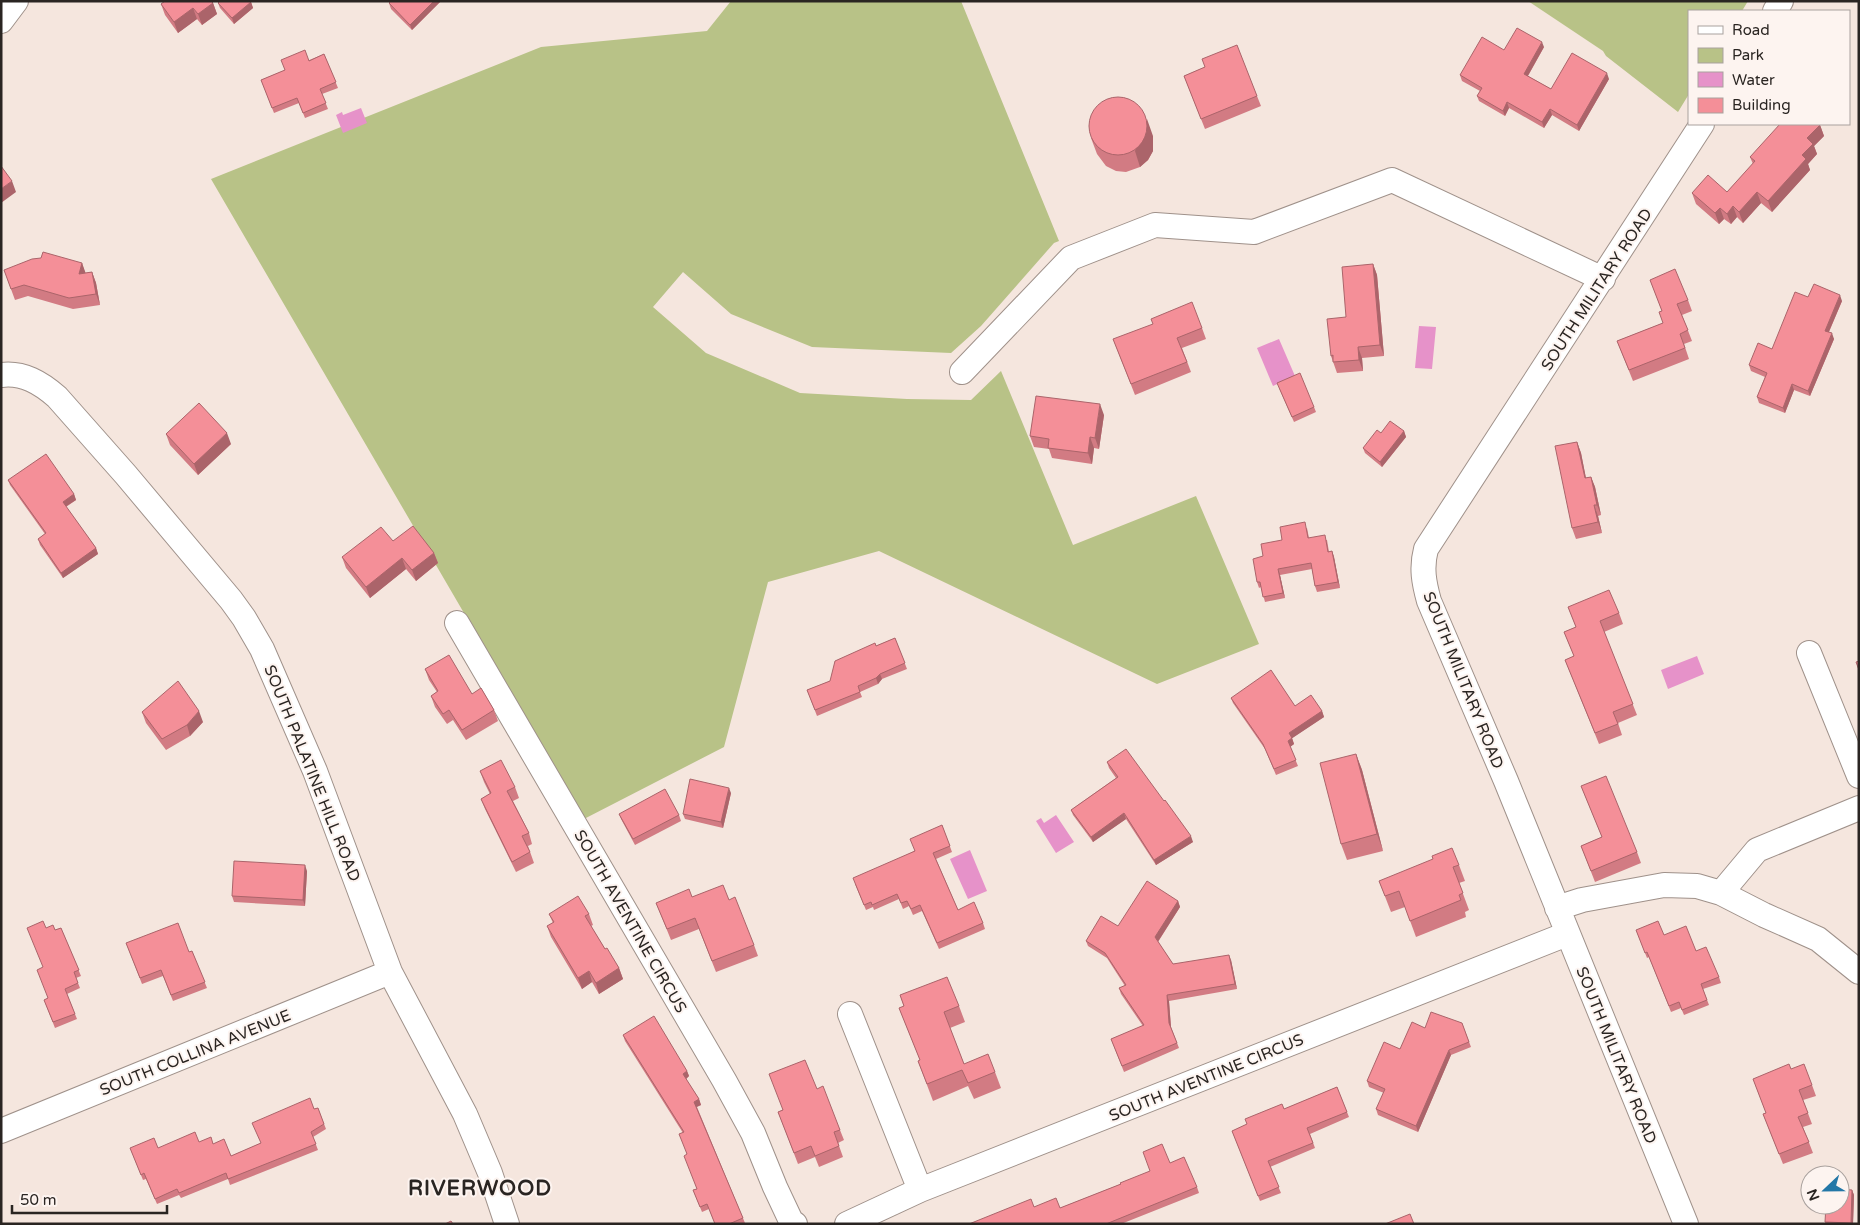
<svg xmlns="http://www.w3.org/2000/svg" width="1860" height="1225" font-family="'Varela Round',sans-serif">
<rect width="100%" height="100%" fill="#f5e6de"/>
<path fill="#b8c287" d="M731 1H961L1059 241 1054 243 981 326 951 353 812 347 731 314 683 272 653 307 706 353 800 393 907 399 971 400 1001 371 1073 545 1196 496 1259 644 1157 684 879 551 768 582 724 747 584 819 211 179 541 47 707 31Z
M1528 1H1748L1742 11H1689V94L1678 112 1606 56 1603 51Z"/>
<path fill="#e692c9" d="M361 108 367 123 343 133 336 115 342 112 343 115Z
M1419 326 1436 327 1432 369 1415 368Z
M1279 339 1295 376 1273 386 1257 348Z
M1697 656 1704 674 1668 689 1661 670Z
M1056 815 1074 842 1056 853 1036 821 1041 818 1044 823Z
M970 850 987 891 968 899 950 859Z"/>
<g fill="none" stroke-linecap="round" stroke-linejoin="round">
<defs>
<path id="minor" d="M1775 11 1781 1
M1 21 16 1
M962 372 1071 258 1155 225 1254 232 1392 180 1603 279
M1 375C23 372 41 383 57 397L126 475 231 600 244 618 262 649 315 771 390 972 465 1114 490 1173 507 1224
M457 623 724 1080 753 1133 775 1187 791 1221 795 1224
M1809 653 1859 776
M1721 893 1757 850 1859 808
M1557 908 1582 900 1664 885 1697 886 1721 893 1764 915 1818 939 1859 972
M850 1014 920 1190
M1 1131 390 972
M847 1224 920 1190 1567 934
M1686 1224 1506 781 1429 601C1424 583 1421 568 1426 549L1702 124"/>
</defs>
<use href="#minor" stroke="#9f918a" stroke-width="26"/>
<use href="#minor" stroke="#fff" stroke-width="24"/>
</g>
<path fill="#d27b83" d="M441 1 412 30 391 9 389 3Z
M251 2 253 8 234 24 220 8 218 3Z
M213 3 217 14 202 25 197 19 178 33 165 15 161 4Z
M1544 47 1528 76 1551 89 1609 79 1579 131 1552 115 1544 128 1509 108 1505 116 1479 101 1477 96 1480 91 1462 81 1460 75 1504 50Z
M324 54 338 88 322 94 328 109 305 118 299 103 274 113 261 80Z
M1205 67 1257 96 1261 106 1205 129 1184 76Z
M1820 125 1824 136 1814 146 1817 154 1808 164 1810 170 1772 212 1761 203 1743 223 1737 217 1731 224 1724 219 1719 224 1696 204 1692 193 1727 192 1753 164 1750 157Z
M1153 136V151L1148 160 1140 167 1126 172 1116 171 1106 166 1097 154 1091 138Z
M82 263 85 273 92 272 96 283 100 305 73 309 28 296 15 300 4 270Z
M1373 264 1377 275 1384 356 1362 358 1363 371 1337 373 1331 356 1346 317Z
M1650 280 1688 300 1692 311 1682 315 1692 341 1684 344 1689 359 1633 381 1617 341 1663 323 1662 311Z
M1808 297 1842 301 1829 332 1834 339 1810 396 1794 390 1785 413 1759 403 1757 397 1765 377 1751 371 1749 365 1772 349Z
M1202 328 1206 339 1182 348 1191 372 1135 395 1113 339Z
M1279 388 1314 407 1316 412 1294 422Z
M1104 415 1099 449 1094 448 1092 464 1052 458 1049 449 1034 447 1030 436Z
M1404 431 1406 437 1382 467 1365 453 1363 448 1381 433Z
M166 434 231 444 198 475 170 445Z
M1577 442 1581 453 1586 478 1591 477 1595 487 1601 515 1598 516 1602 533 1576 539 1572 528Z
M8 480 74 494 76 500 66 507 96 548 98 554 63 578 40 545 38 539 45 534 10 485Z
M1307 528 1309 538 1327 540 1329 552 1332 551 1334 557 1340 588 1317 592 1315 586 1312 569 1280 575 1285 598 1265 602 1261 587 1259 588 1257 582 1263 556 1282 540Z
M393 541 434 553 438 563 416 581 406 569 370 598 346 568 342 557Z
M1568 607 1619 613 1623 624 1604 632 1637 715 1618 723 1622 735 1599 744 1565 660 1574 656 1564 632 1576 627Z
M895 638 907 669 882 679 878 684 860 692 862 697 817 716 807 690 830 681 876 646Z
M425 669 472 694 494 710 498 721 466 740 453 720 447 724 435 707 431 696 437 692 429 680Z
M1231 698 1295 706 1322 711 1324 717 1292 738 1294 744 1290 747 1298 766 1276 775 1265 749 1233 703Z
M142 712 203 722 190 736 166 750 146 723Z
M1356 754 1362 770 1383 851 1347 860 1341 844Z
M1107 762 1193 842 1156 865 1126 819 1093 842 1073 815 1071 810 1116 778 1109 768Z
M480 771 515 787 519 798 513 801 529 833 532 844 528 846 534 863 516 872 485 809 481 799 490 794 484 782Z
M1581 786 1637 852 1641 863 1595 882 1581 846 1602 837Z
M731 793 723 828 685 819 683 814Z
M619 814 679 815 681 821 635 845 621 819Z
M942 825 952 852 936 859 958 910 983 923 985 929 939 949 922 911 913 915 909 906 903 909 899 899 874 910 873 907 866 910 855 884 914 851Z
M1459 865 1465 881 1459 883 1469 910 1465 912 1466 917 1416 937 1405 907 1391 912 1379 881Z
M307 871 305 906 234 902 232 896Z
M692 897 754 945 758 956 716 972 699 929 671 940 656 903Z
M1178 901 1180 907 1158 942 1173 964 1231 960 1237 989 1169 1001 1171 1027 1179 1048 1124 1072 1111 1039 1143 1026 1121 994 1119 988 1125 986 1107 958 1088 946 1086 941Z
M549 914H589L593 925 591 926 605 949 619 968 623 979 599 994 592 982 582 989 551 937 547 926 553 923Z
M46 928 55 930 61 928 81 976 76 978 80 988 67 994 77 1019 55 1028 44 1000 48 998 43 967Z
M1636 930 1664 935 1696 951 1719 977 1721 983 1703 989 1709 1005 1684 1015 1681 1008 1671 1012 1649 957 1647 958Z
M126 943 189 952 192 951 207 988 173 1001 163 976 142 984Z
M900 995 959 1006 965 1022 950 1028 964 1064 995 1072 1001 1088 974 1099 968 1086 933 1101 918 1061 920 1060 899 1008 904 1007Z
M1462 1023 1471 1047 1451 1055 1418 1132 1378 1115 1376 1109 1384 1093 1369 1087 1367 1081 1400 1049 1425 1028Z
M623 1035 687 1071 689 1076 686 1079 699 1099 701 1105 697 1107 745 1223 715 1224 709 1209 702 1212 693 1190 697 1189 687 1155 683 1133 625 1041Z
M1791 1069 1812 1085 1816 1096 1803 1100 1812 1124 1803 1127 1813 1153 1783 1164 1763 1114 1766 1113 1753 1079Z
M1337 1087 1349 1117 1310 1134 1315 1148 1270 1167 1281 1193 1260 1201 1232 1131Z
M817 1089 840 1130 844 1140 838 1143 843 1157 819 1167 815 1157 798 1164 778 1112 782 1110Z
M318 1108 326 1129 313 1137 318 1150 230 1185 228 1179 181 1198 179 1195 157 1204 146 1179 143 1180 130 1148H158L199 1142 213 1144 231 1156 261 1143 314 1109Z
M1170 1163 1197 1187 1199 1193 1121 1224H969L1034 1207 1060 1208 1121 1184Z
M1852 1190 1854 1195 1853 1224H1826L1825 1222Z"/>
<path fill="#ab646a" d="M434 1H441L412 30 410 25Z
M251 2 253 8 234 24 232 18Z
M213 3 217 14 202 25 198 14Z
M193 8 197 19 178 33 174 22Z
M1542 42 1544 47 1526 79 1524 74Z
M1607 73 1609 79 1579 131 1577 125Z
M1507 102 1509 108 1505 116 1503 111Z
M1550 109 1552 115 1544 128 1542 122Z
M1147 119 1153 136V151L1148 160 1140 167 1135 151Z
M1820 125 1824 136 1814 146 1817 154 1808 164 1810 170 1772 212 1768 201 1807 138Z
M12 181 16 192 1 203V189Z
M1757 192 1761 203 1743 223 1739 212Z
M1733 206 1737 217 1731 224 1727 214Z
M1720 208 1724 219 1719 224 1715 213Z
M82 263 86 274H79Z
M1373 264 1377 275 1384 356 1380 345Z
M92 272 96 283 100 305 96 294Z
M1840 295 1842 301 1827 336 1825 331Z
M1832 333 1834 339 1810 396 1808 391Z
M1358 347 1362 358 1363 371 1359 360Z
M1792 384 1794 390 1785 413 1783 408Z
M1100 404 1104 415 1099 449 1095 438Z
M1404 431 1406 437 1382 467 1380 462Z
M227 433 231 444 198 475 194 464Z
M1090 437 1094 448 1092 464 1088 453Z
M1577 442 1581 453 1588 489 1585 478Z
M1591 477 1595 487 1601 515 1597 505Z
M74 494 76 500 65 507 63 502Z
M1594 505 1598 516 1602 533 1598 522Z
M96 548 98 554 63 578 61 573Z
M1332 551 1334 557 1340 588 1338 582Z
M434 553 438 563 416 581 412 570Z
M402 558 406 569 370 598 366 587Z
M1278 569 1280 575 1285 598 1283 593Z
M880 674 882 679 878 684 876 678Z
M199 711 203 722 190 736 187 725Z
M1322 711 1324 717 1291 739 1289 733Z
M1292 738 1294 744 1290 747 1288 741Z
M1356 754 1362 770 1383 851 1377 834Z
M729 788 731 793 723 828 721 822Z
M1124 813 1126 819 1093 842 1091 837Z
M1191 836 1193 842 1156 865 1154 860Z
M305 865 307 871 305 906 303 900Z
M1178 901 1180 907 1157 943 1155 937Z
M1229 955 1231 960 1237 989 1235 984Z
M619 968 623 979 599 994 596 983Z
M589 971 592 982 582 989 578 978Z
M1167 995 1169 1001 1171 1028 1169 1023Z
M1449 1050 1451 1055 1418 1132 1416 1126Z
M687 1071 689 1076 685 1080 683 1074Z
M699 1099 701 1105 696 1107 694 1102Z
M1852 1190 1854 1195 1853 1224 1851 1223Z"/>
<path fill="#f48f98" stroke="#ab646a" d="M165 1H211L213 3 198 14 193 8 174 22 161 4Z
M220 1H251V2L232 18 218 3Z
M391 1H434L410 25 389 3Z
M1517 28 1542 42 1524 74 1551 89 1572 53 1607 73 1577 125 1550 109 1542 122 1507 102 1503 111 1477 96 1482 88 1460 75 1482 37 1504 50Z
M1237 45 1257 96 1201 119 1184 76 1205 67 1202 59Z
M305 50 309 61 324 54 336 82 320 89 326 103 303 113 297 98 272 108 261 80 285 70 281 60Z
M1089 126a29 29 0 1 1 58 0a29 29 0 1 1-58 0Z
M1780 124H1819L1820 125 1807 138 1813 144 1802 155 1806 159 1768 201 1757 192 1739 212 1733 206 1727 214 1720 208 1715 213 1692 193 1708 175 1727 192 1755 161 1750 157Z
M1 166 12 181 1 189Z
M43 252 82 263 79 274 92 272 96 294 69 298 24 285 11 289 4 270 32 259 41 258Z
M1373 264 1380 345 1358 347 1359 360 1333 362V355L1331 356 1327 319 1346 317 1342 267Z
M1675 269 1688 300 1677 304 1688 330 1680 334 1685 348 1629 370 1617 341 1663 323 1659 312 1662 311 1650 280Z
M1814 284 1840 295 1825 331 1832 333 1808 391 1792 384 1783 408 1757 397 1767 373 1749 365 1758 343 1772 349 1795 292 1808 297Z
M1192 302 1202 328 1177 338 1187 362 1131 384 1113 339 1153 324 1151 319Z
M1300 373 1314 407 1292 417 1277 383Z
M1036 396 1100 404 1095 438 1090 437 1088 453 1048 448 1049 439 1030 436Z
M199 403 227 433 194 464 166 434Z
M1390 421 1404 431 1380 462 1363 448 1377 430 1381 433Z
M1577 442 1585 478 1591 477 1597 505H1594L1598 522 1572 528 1555 446Z
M46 454 74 494 63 502 96 548 61 573 38 539 46 533 8 480Z
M1305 522 1308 538 1325 535 1328 552 1332 551 1338 582 1315 586 1311 563 1278 569 1283 593 1263 597 1260 582H1257L1253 559 1263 556 1261 544 1282 540 1280 527Z
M413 526 434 553 412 570 402 558 366 587 342 557 381 527 393 541Z
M1609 590 1619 613 1600 621 1633 704 1613 712 1618 724 1595 733 1565 660 1574 656 1564 632 1576 627 1568 607Z
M895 638 905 663 880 674 876 678 858 686 860 692 815 710 807 690 830 681 835 661 875 643 876 646Z
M449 655 472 694 481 688 494 710 462 730 449 710 443 714 431 696 438 691 425 669Z
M1859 661V670L1856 662Z
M1271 670 1295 706 1311 695 1322 711 1289 733 1292 738 1288 741 1296 760 1274 769 1263 744 1231 698Z
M178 681 199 711 187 725 162 739 142 712Z
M1126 749 1164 801 1165 800 1191 836 1154 860 1124 813 1091 837 1071 810 1118 777 1107 762Z
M1356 754 1377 834 1341 844 1320 763Z
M501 760 515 787 507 791 529 833 522 836 530 852 512 862 481 799 491 793 480 771Z
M1606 776 1637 852 1591 871 1581 846 1602 837 1581 786Z
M690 779 729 788 721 822 683 814Z
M665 789 679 815 633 839 619 814Z
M942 825 950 846 933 853 958 910 974 902 983 923 937 943 920 905 911 909 907 901 901 903 897 894 872 905 871 902 864 905 853 878 915 851 910 839Z
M1452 848 1459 865 1453 867 1463 893 1459 895 1461 900 1410 921 1399 891 1385 896 1379 881 1433 859 1432 856Z
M234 861 305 865 303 900 232 896Z
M1147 881 1178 901 1155 937 1173 964 1229 955 1235 984 1167 995 1169 1023 1177 1043 1122 1066 1111 1039 1144 1025 1119 988 1126 985 1105 953 1086 941 1101 916 1118 926Z
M723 885 729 900 735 897 754 945 712 961 695 918 667 929 656 903 689 889 692 897Z
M578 896 589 914 585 916 605 949 607 948 619 968 596 983 589 971 578 978 547 926 554 922 549 914Z
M43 921 46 928 53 925 55 930 61 928 79 970 74 972 78 983 65 989 75 1014 53 1022 44 1000 48 998 37 970 43 967 27 928Z
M1658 921 1664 935 1686 926 1696 951 1706 947 1719 977 1701 984 1707 1000 1682 1010 1679 1002 1669 1006 1647 952 1645 953 1636 930Z
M178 923 189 952 192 951 205 982 171 995 161 970 140 978 126 943Z
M947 977 959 1006 944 1012 964 1064 988 1054 995 1072 968 1083 962 1070 927 1084 918 1061 920 1060 899 1008 904 1006 900 995Z
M1431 1012 1462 1023 1469 1042 1449 1050 1416 1126 1376 1109 1385 1089 1367 1081 1384 1042 1400 1049 1412 1022 1425 1028Z
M654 1016 687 1071 683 1074 699 1099 694 1102 743 1218 729 1224H715L707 1204 700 1207 693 1190 697 1189 684 1156 687 1154 679 1134 684 1132 623 1035Z
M805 1060 817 1089 823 1086 840 1130 834 1132 839 1146 815 1156 811 1146 794 1153 778 1112 783 1110 769 1074Z
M1789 1064 1791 1069 1804 1064 1812 1085 1799 1090 1808 1113 1798 1117 1809 1142 1779 1154 1763 1114 1766 1113 1753 1079Z
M1337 1087 1347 1112 1307 1128 1313 1143 1268 1161 1279 1187 1258 1196 1232 1131 1247 1124 1245 1119 1282 1104 1284 1109Z
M310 1098 314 1109 318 1108 324 1124 311 1132 316 1144 228 1179 226 1173 179 1193 177 1189 155 1199 144 1173 141 1175 130 1148 154 1138 158 1148 195 1132 199 1142 211 1137 213 1144 224 1139 231 1156 261 1143 252 1123Z
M1162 1144 1170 1163 1184 1157 1197 1187 1106 1224H969L1031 1199 1034 1207 1056 1198 1060 1208 1121 1184 1120 1183 1150 1171 1143 1152Z
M1840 1189 1852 1190 1851 1223 1825 1222 1826 1205H1840Z
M1410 1214 1414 1224H1385Z
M451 1221 453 1224H445Z"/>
<g text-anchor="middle" stroke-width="4" stroke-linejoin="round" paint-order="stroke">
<g font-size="16" fill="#2a2522" stroke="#fdf4f0">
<text transform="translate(1596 289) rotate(-57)" y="6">SOUTH MILITARY ROAD</text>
<text transform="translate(1464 680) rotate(68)" y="6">SOUTH MILITARY ROAD</text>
<text transform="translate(313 773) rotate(68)" y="6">SOUTH PALATINE HILL ROAD</text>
<text transform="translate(631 921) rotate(60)" y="6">SOUTH AVENTINE CIRCUS</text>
<text transform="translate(195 1052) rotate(-22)" y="6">SOUTH COLLINA AVENUE</text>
<text transform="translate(1617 1055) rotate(68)" y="6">SOUTH MILITARY ROAD</text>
<text transform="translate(1206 1077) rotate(-22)" y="6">SOUTH AVENTINE CIRCUS</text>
</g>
<g font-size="21" font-weight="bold" letter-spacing="1" fill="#2a2522" stroke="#fdf4f0">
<text x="480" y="1195">RIVERWOOD</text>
</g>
</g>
<rect width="1860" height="1225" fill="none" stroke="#2a2522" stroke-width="5"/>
<rect x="1688" y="10" width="162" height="115" fill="#fdf4f0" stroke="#a9a19e"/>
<rect x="1698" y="26" width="25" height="8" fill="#ffffff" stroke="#a9a19e"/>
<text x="1732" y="35" font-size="15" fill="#2a2522">Road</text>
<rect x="1698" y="48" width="25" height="15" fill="#b8c287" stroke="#a9a19e"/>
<text x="1732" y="60" font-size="15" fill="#2a2522">Park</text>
<rect x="1698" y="72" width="25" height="15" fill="#e692c9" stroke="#a9a19e"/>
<text x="1732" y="85" font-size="15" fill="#2a2522">Water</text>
<rect x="1698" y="98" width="25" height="15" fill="#f48f98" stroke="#a9a19e"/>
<text x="1732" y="110" font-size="15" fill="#2a2522">Building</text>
<g transform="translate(1825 1190) rotate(248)"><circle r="24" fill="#fdf4f0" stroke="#a9a19e"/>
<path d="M0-4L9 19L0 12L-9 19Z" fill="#2377a7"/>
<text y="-8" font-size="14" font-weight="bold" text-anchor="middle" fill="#2a2522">N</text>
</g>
<path d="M12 1205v8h155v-8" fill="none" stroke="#2a2522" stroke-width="2.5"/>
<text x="20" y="1205" font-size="15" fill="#2a2522" stroke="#fdf4f0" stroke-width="4" paint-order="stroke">50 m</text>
</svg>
